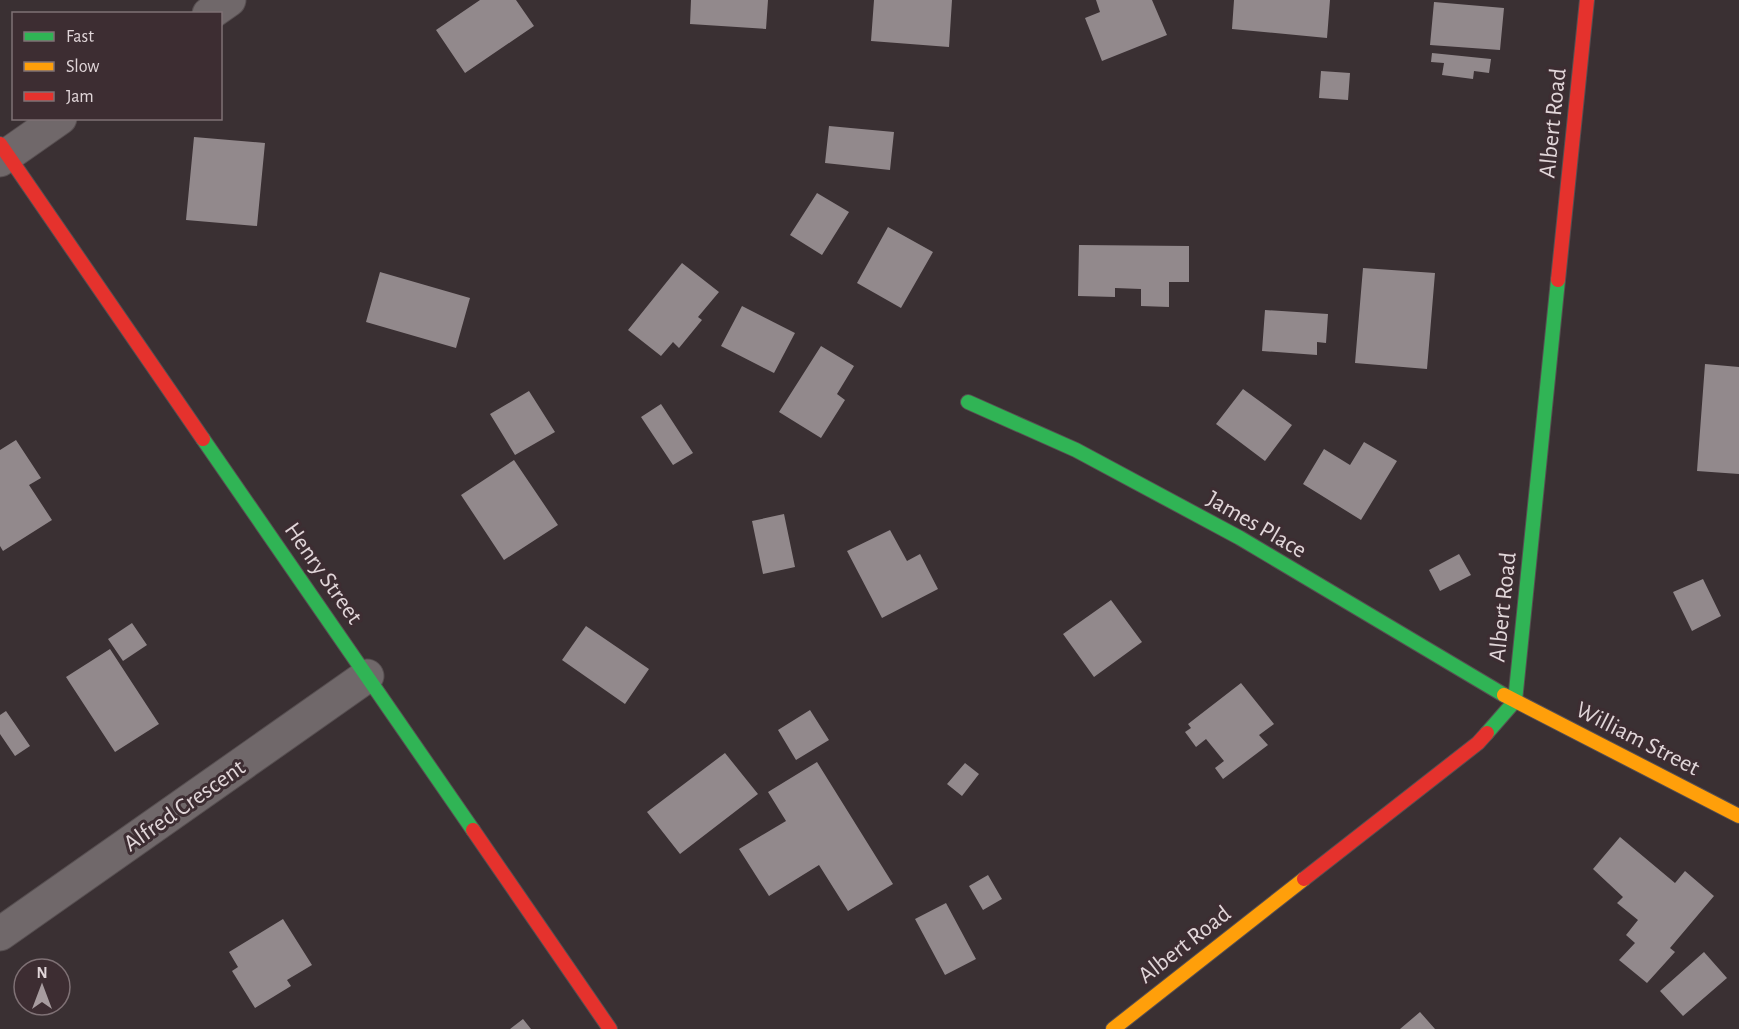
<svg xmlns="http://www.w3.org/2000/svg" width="1739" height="1029" font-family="'Alegreya Sans',sans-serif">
<rect width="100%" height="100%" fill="#3a3033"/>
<path fill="#92898c" d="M480 0H516L534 26 465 73 436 30Z
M691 0H768L766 29 690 24Z
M874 0H952L949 47 871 41Z
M1096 0H1152L1167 35 1102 61 1085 18 1100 12Z
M1234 0H1330L1327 38 1232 29Z
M1434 2 1504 8 1500 50 1430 45Z
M1432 53 1491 59 1489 73 1474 71 1473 79 1442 75 1444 63 1431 62Z
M1321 71 1350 73 1348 100 1319 98Z
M829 126 894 132 890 170 825 163Z
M194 137 265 143 257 226 186 220Z
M817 193 849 212 822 255 790 235Z
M888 227 933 252 901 308 857 283Z
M1079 245 1189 246V282H1169V307L1141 306V289L1115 288V297L1078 296Z
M682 263 719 292 698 317 702 320 679 348 673 342 661 356 628 330Z
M1363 268 1435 273 1427 369 1355 363Z
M380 272 470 298 456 348 366 322Z
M742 306 795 333 774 373 721 346Z
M1265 310 1328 314 1326 343 1317 342V355L1262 351Z
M821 346 854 366 837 394 845 400 821 438 779 412Z
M1705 364 1739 367V474L1697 471Z
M1243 389 1292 425 1265 461 1216 424Z
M529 391 555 432 515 455 490 414Z
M661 404 693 453 673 465 641 417Z
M16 440 41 478 29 485 52 520 3 551 0 546V450Z
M1364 442 1397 461 1361 520 1303 484 1324 449 1350 465Z
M514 460 558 525 504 560 461 495Z
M784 514 795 567 763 574 752 521Z
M890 530 907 561 920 554 938 589 882 618 847 551Z
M1459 554 1471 575 1440 591 1429 570Z
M1703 579 1721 616 1692 631 1673 592Z
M1111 600 1142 642 1094 677 1063 634Z
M132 623 147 645 123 661 108 639Z
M586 626 649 669 625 704 562 660Z
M110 649 159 724 115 752 66 677Z
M1241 683 1274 724 1259 735 1268 745 1223 779 1215 768 1224 761 1206 739 1196 747 1185 732 1191 728 1188 724Z
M810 710 829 740 796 760 778 730Z
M6 711 30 746 15 756 0 734V715Z
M725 753 758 794 680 854 647 812Z
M817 762 893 884 848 911 819 865 769 896 739 849 786 821 768 792Z
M965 763 979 774 962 796 947 784Z
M1620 837 1675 883 1685 871 1714 896 1670 948 1675 952 1647 983 1619 960 1635 943 1626 935 1638 920 1617 903 1623 897 1593 869Z
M988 875 1002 899 983 910 969 886Z
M946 903 976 959 945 975 915 919Z
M283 919 312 965 287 980 291 986 255 1008 232 971 238 967 229 952Z
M1704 952 1727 978 1683 1016 1660 991Z
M1420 1012 1435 1029H1400Z
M523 1019 531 1029H510Z"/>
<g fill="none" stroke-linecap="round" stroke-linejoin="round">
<defs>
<path id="street" d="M209 14 229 0
M0 160 60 118
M0 934 367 676"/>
<path id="fast" d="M968 402 1076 450 1240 538 1504 695
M203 439 473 830
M1487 733 1515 701 1558 280"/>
<path id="slow" d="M1504 695 1739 816
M1113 1029 1304 879"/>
<path id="jam" d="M0 144 203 439
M1558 280 1587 0
M473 830 610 1029
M1304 879 1478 743 1487 733"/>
</defs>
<use href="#street" stroke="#574f51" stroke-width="35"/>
<use href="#fast" stroke="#574f51" stroke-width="16"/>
<use href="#slow" stroke="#574f51" stroke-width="16"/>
<use href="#jam" stroke="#574f51" stroke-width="16"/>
<use href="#street" stroke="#70686a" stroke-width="33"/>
<use href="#fast" stroke="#30b455" stroke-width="14"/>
<use href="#slow" stroke="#ff9f0a" stroke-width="14"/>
<use href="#jam" stroke="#e5322d" stroke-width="14"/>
</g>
<g text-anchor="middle" stroke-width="6" stroke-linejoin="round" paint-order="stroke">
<g font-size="24" fill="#e1d6d9" stroke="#3d2d32">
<text transform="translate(1552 123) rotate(-84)" y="8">Albert Road</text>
<text transform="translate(1257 524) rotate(30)" y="8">James Place</text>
<text transform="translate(324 573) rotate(55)" y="8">Henry Street</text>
<text transform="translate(1502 607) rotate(-84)" y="8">Albert Road</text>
<text transform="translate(1638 738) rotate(27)" y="8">William Street</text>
<text transform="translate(184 805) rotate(-35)" y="8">Alfred Crescent</text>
<text transform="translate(1184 944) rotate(-38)" y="8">Albert Road</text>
</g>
</g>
<rect x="12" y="12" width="210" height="108" fill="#3d2d32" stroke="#7f7175" stroke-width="1.5"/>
<rect x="24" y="32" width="30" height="9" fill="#30b455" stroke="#7f7175" stroke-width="1.5"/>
<text x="66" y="42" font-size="18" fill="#e1d6d9">Fast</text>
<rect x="24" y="62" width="30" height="9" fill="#ff9f0a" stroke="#7f7175" stroke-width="1.5"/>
<text x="66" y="72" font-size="18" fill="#e1d6d9">Slow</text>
<rect x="24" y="92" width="30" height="9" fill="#e5322d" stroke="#7f7175" stroke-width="1.5"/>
<text x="66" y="102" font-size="18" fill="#e1d6d9">Jam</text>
<g transform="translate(42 987)"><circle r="28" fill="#3d2d32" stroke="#7f7175" stroke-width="1.5"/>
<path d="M0-4.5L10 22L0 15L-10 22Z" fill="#a79c9f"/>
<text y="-9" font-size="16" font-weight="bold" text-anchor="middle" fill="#e1d6d9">N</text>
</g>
</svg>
